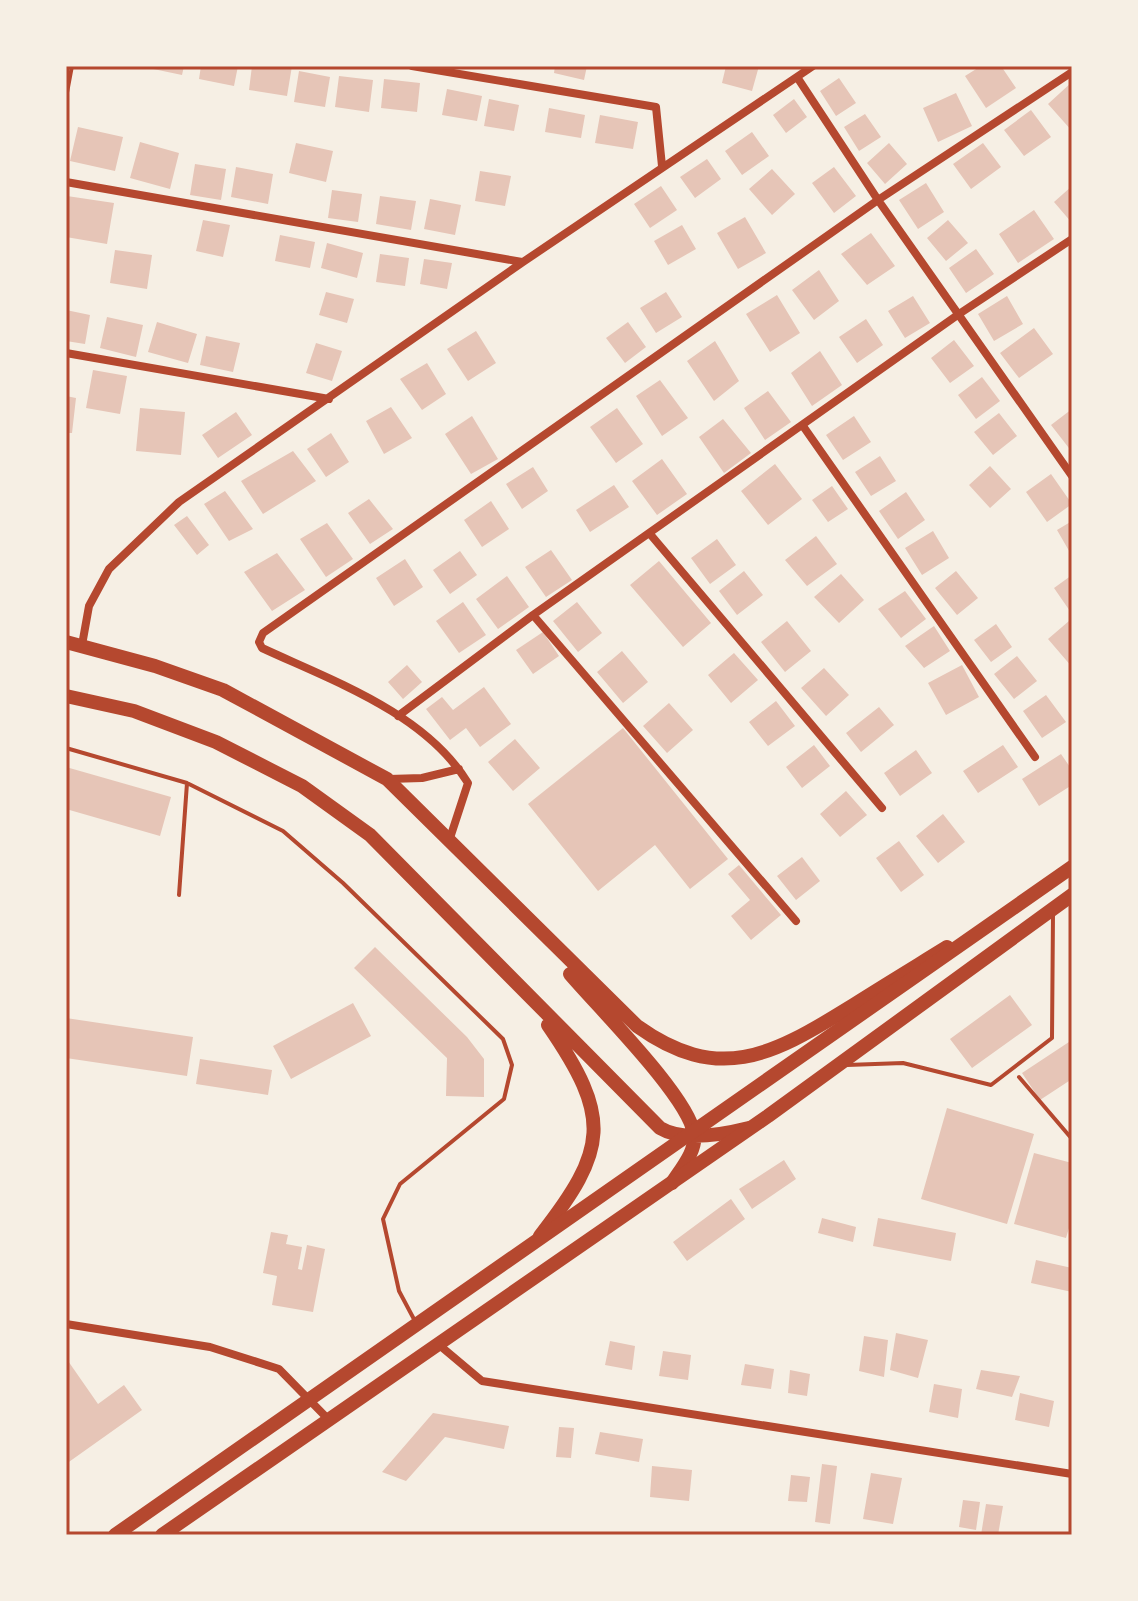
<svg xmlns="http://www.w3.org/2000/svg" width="1138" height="1601" font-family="Mulish,sans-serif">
<rect width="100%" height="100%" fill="#f6efe4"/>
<path fill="#e6c5b7" d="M139 66H184L182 75Z
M201 66H238L234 86 199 79Z
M252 66H292L287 96 249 90Z
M555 66H587L584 80 554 73Z
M726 66H759L752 91 722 83Z
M981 66H1001L1016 88 986 108 965 76Z
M299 71 330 77 325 107 294 102Z
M339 76 373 80 369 112 335 107Z
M839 78 856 103 836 116 820 91Z
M384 79 420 83 417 112 381 108Z
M1072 82V131L1048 104Z
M447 89 482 96 477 121 442 115Z
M956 93 972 126 938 142 923 108Z
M489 99 519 105 514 131 484 126Z
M794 99 807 117 786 133 773 115Z
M549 108 585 115 581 138 545 132Z
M1031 110 1051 137 1024 156 1004 130Z
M865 114 881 137 859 151 844 127Z
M600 115 638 122 633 149 595 143Z
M78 127 123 137 115 171 70 161Z
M752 132 769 156 742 175 725 151Z
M140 142 179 153 170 189 130 178Z
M296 143 333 151 326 182 289 173Z
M889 143 907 164 885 184 867 163Z
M983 143 1001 167 971 189 953 164Z
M707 159 721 179 695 198 680 177Z
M195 164 226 169 221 200 190 195Z
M236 167 273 174 268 204 231 197Z
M834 167 856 196 834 213 812 183Z
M772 169 795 194 772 215 749 189Z
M480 171 511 176 505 206 475 201Z
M926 183 944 212 918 229 899 200Z
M661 186 677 210 650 228 634 204Z
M1072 186V223L1054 202Z
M332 190 362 194 358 222 328 218Z
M67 196 114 203 107 244 66 237Z
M380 196 416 201 411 230 376 224Z
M430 199 461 205 455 235 424 229Z
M1034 210 1054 239 1018 263 999 234Z
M745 217 766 253 738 269 717 233Z
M203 220 230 225 223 257 196 251Z
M948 220 968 243 946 261 927 238Z
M682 225 696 249 668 265 654 241Z
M871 233 895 266 867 285 841 254Z
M280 235 315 242 310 268 275 261Z
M327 243 363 253 357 278 321 268Z
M976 249 994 274 966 293 949 268Z
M115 250 152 255 147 289 110 283Z
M380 254 409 258 405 286 376 282Z
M424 259 452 263 447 289 420 284Z
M819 270 839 301 814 320 792 290Z
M326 292 354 299 347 323 319 315Z
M666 292 682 317 656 333 640 308Z
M777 295 800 333 770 352 746 314Z
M913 296 930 323 905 338 888 311Z
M1007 296 1023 324 994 341 978 314Z
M66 310 90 315 85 344 66 341Z
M107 317 143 325 136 357 100 348Z
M866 319 883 345 857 363 839 337Z
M157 322 197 334 188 363 148 352Z
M628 322 646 347 625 363 606 338Z
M1034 328 1053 354 1019 378 1000 353Z
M476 331 496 363 468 381 447 349Z
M206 336 240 343 233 372 200 365Z
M954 340 974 366 950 383 931 358Z
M715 341 739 381 714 401 687 361Z
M316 343 342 351 332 381 306 373Z
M820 351 842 385 812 406 791 373Z
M427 363 446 394 422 410 400 379Z
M93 370 127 376 120 414 86 408Z
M982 377 1000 401 976 419 958 395Z
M660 380 688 418 662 436 636 396Z
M768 391 791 422 765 440 744 408Z
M66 396 76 398 72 433H66Z
M391 407 412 438 384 454 366 421Z
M140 408 185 412 181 455 136 451Z
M617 408 643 444 616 463 590 427Z
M1072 409V452L1051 425Z
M236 412 252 435 218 458 202 435Z
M999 413 1017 436 993 455 974 432Z
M472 416 498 459 471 474 445 434Z
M854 416 871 442 843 460 826 435Z
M723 419 751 453 724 473 699 437Z
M331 433 349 462 326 477 307 449Z
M293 451 316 481 263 514 241 481Z
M880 456 896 481 871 496 855 472Z
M662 459 687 494 657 515 632 481Z
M775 464 802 499 768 525 741 491Z
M990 466 1011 489 990 508 969 485Z
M533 467 548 491 522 509 506 484Z
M1051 474 1072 504 1047 522 1026 492Z
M614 485 629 507 590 532 576 510Z
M832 486 848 509 828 522 812 500Z
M225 491 253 529 229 541 204 504Z
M906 492 925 520 898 539 879 511Z
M369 499 393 529 370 544 348 513Z
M491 501 509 529 482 547 464 520Z
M187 516 209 545 197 555 174 525Z
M1072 521V556L1057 530Z
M327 523 353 559 326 577 300 539Z
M933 531 949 558 922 575 905 548Z
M816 536 837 564 807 586 785 560Z
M717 539 736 565 710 584 691 558Z
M551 550 572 580 546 597 525 567Z
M460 551 477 575 450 594 433 570Z
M277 553 305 590 272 611 244 572Z
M405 559 423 587 394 606 376 578Z
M659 561 711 623 683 647 630 585Z
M744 571 763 595 737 615 719 591Z
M956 571 978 598 957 615 935 588Z
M841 574 864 600 839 623 814 597Z
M1072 575V614L1054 588Z
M507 576 529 607 498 629 476 599Z
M905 591 926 619 901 638 878 609Z
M463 602 486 635 459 653 436 621Z
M577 602 602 633 578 652 553 621Z
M787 621 811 651 785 672 761 642Z
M1069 621 1072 624V667L1048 639Z
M996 624 1012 647 991 662 974 640Z
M934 626 950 651 924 668 905 646Z
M543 632 559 656 533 674 516 650Z
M622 651 648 682 623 703 597 672Z
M734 653 758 680 731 703 708 675Z
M1017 656 1037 681 1014 699 994 674Z
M407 665 422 682 403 699 388 682Z
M962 665 979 697 946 715 928 683Z
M824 668 849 695 826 716 801 688Z
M484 687 511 724 480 747 466 728 450 740 426 709 442 697 453 710Z
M1046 695 1066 722 1042 738 1023 711Z
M776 701 795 726 768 746 749 722Z
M669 703 693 730 667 753 643 726Z
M879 707 894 725 861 752 846 733Z
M623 728 728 859 690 889 655 845 598 891 528 804Z
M515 739 540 768 513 791 488 762Z
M814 745 830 766 802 788 786 767Z
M1003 745 1018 767 978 793 963 771Z
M916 750 932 773 900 796 884 773Z
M1061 754 1072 770V785L1039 806 1022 779Z
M66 767 171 797 160 836 66 809Z
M846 791 867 815 840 837 820 814Z
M943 814 965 842 938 863 916 836Z
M899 841 924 875 901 892 876 858Z
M802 857 820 881 796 900 777 876Z
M739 865 781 915 751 940 731 916 750 900 728 874Z
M375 947 467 1037 484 1059V1097L446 1096 447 1058 354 968Z
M1010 995 1032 1025 972 1068 950 1039Z
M353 1003 371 1036 291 1079 273 1046Z
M66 1018 193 1037 187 1076 66 1058Z
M1072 1040V1079L1040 1100 1022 1073Z
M200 1059 272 1070 268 1095 196 1084Z
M947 1108 1034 1134 1007 1224 921 1199Z
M1034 1153 1072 1163V1218L1066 1238 1014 1224Z
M784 1160 796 1179 752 1209 739 1189Z
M731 1199 745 1219 687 1261 673 1242Z
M822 1218 856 1227 853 1242 818 1233Z
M878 1218 956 1233 951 1261 873 1246Z
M271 1232 288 1235 286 1244 302 1247 298 1269 302 1270 307 1245 325 1249 313 1312 272 1305 277 1276 263 1273Z
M1036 1260 1072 1268V1292L1031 1283Z
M896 1333 928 1340 918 1378 890 1370Z
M864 1336 888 1340 884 1377 859 1371Z
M610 1341 635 1346 632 1370 605 1365Z
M663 1351 691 1355 688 1380 659 1376Z
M66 1358 98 1404 124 1385 142 1410 66 1464Z
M745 1364 774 1369 771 1389 741 1385Z
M790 1370 810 1374 807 1396 788 1393Z
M981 1370 1020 1376 1012 1397 976 1389Z
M934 1384 962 1389 958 1418 929 1412Z
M1020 1393 1054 1401 1049 1427 1015 1420Z
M433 1413 509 1426 504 1449 445 1437 406 1481 382 1472Z
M559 1427 574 1428 571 1458 556 1457Z
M600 1432 643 1439 639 1462 595 1454Z
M822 1464 837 1466 830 1524 815 1522Z
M652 1466 692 1470 689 1501 650 1497Z
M871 1473 902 1478 893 1524 863 1519Z
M791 1475 810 1477 807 1502 788 1501Z
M963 1500 980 1502 976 1530 959 1527Z
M986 1504 1003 1506 998 1535H981Z"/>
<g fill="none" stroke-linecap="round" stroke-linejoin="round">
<path stroke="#b5482f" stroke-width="4" d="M66 98 72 66
M1019 1077 1072 1139"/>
<path stroke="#b5482f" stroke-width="4" d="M66 748 187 783 283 831 343 883 503 1039 512 1065 504 1099 400 1184 383 1219 399 1291 416 1323
M179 895 187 783
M847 1065 903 1063 991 1085 1052 1038 1053 914"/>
<path stroke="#b5482f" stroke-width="8" d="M412 66 656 107 662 166
M797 77 878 200 1072 476
M66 182 522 262
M66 353 329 399
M803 426 1035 757
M650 534 882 808
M533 615 796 921
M82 645 89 606 109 569 179 502 523 262 813 66
M398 716 533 615 959 314 1072 239
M389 779 422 778 459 769
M450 838 468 783C425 713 333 681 262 648L259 642 263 633 878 200 1072 72
M66 1324 210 1347 279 1369 329 1420
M438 1344 482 1381 1072 1474"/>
<path stroke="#b5482f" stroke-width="14" d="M66 642 155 666 223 690 387 779 637 1026C718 1084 771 1056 847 1009 880 988 913 968 947 947
M66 696 134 711 216 742 302 786 370 835 660 1128C683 1142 725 1134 749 1128
M570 974C597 1006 689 1097 694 1134 697 1151 680 1170 672 1183
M540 1236C608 1149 612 1118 548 1025"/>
<path stroke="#b5482f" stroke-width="14" d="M115 1535 1072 867
M162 1535 768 1116 1072 895"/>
</g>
<rect width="1138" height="1601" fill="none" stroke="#f6efe4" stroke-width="136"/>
<rect x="68" y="68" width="1002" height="1465" fill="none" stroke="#b5482f" stroke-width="3"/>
</svg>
